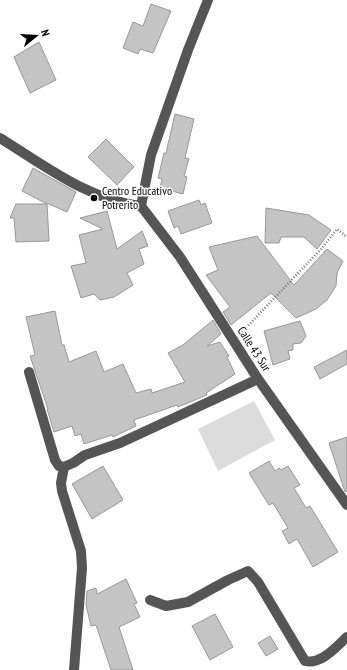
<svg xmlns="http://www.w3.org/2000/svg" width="347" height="670" font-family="'PT Sans Narrow',sans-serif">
<rect width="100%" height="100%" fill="#fff"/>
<path fill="#dcdcdc" d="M254 401 275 440 218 471 198 429Z"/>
<path fill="#c4c4c4" stroke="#999" d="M151 4 171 11 153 53 140 49 138 54 123 48 133 22 143 26Z
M39 42 56 80 30 93 14 57Z
M175 114 194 119 185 158 189 159 184 176 187 177 183 194 160 188 162 179 158 178 164 153H166Z
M106 139 134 167 117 185 88 157Z
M33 168 76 192 67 212 47 203 49 241 16 242 14 218H10L16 204H47L22 191Z
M199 200 201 205 205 203 212 223 181 234 178 226 174 228 168 211Z
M266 208 309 215 331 230 317 249 304 237H281L279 243H265Z
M107 211 117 249 142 231 148 246 139 249 144 264 127 273 133 285 114 297 100 300 94 294 81 298 71 266 86 263 79 235 103 229 80 218Z
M257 236 294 285 327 249 343 261 337 273 336 286 327 300 316 309 296 318 271 293 231 325 223 312 230 307 206 275 218 270 209 247Z
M55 311 62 345H64L69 362 96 351 104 372 123 364 136 393 151 389 152 393 185 382 168 353 183 345 213 320 221 334 207 346 220 342 229 356 227 357 235 374 206 393 207 395 178 407 177 405 134 420 136 426 113 437 112 435 84 444 81 434 75 436 72 426 54 432 47 409H48L30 356 35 355 26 317Z
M300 321 306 336 301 343 293 344V350L288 351 290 359 273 365 264 331Z
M347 350V364L320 379 314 367Z
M347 437V491L345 492 329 443Z
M269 461 275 471 279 468 281 470 288 466 300 485 294 488 306 508 310 506 338 552 313 567 297 539 289 544 282 531 288 528 273 503 269 505 249 473Z
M103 466 123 500 92 519 72 484Z
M126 579 137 603 134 604 140 617 119 627 133 670H111L96 625 91 626 86 605 87 591 96 588 97 594Z
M215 614 233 647 210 660 192 626Z
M270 636 278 649 266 656 258 643Z"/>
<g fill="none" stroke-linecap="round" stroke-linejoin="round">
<path stroke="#777" stroke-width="2.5" stroke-dasharray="1 2" stroke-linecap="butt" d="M242 332 322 248 337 229 347 237"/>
<path stroke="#555" stroke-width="10" d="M0 138C44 165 88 200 141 206
M141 206 180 257 258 379 347 505
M141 206 151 155 188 50 208 0
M29 372 55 460 59 466 64 467
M150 600 166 606 188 602 228 580 248 571 258 582 305 661C321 665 336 647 347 637
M74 670 82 568 81 551 62 491 61 483 64 467 73 463 85 455 120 443 258 379"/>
</g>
<circle fill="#000" stroke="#fff" stroke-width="1.5" cx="94" cy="198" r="4"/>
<g text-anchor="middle" stroke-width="3" stroke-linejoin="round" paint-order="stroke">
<g font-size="12" fill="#000" stroke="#fff" text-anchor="start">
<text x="102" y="195">Centro Educativo<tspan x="102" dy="14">Potrerito</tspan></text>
</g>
<g font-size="12" fill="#000" stroke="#fff">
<text transform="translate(254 349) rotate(57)" y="4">Calle 43 Sur</text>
</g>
</g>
<g transform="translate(36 36) rotate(72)" stroke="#ffffff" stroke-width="3" paint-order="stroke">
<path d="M0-3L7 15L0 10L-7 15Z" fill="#000000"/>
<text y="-6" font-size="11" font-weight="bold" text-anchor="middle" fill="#000000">N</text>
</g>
</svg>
